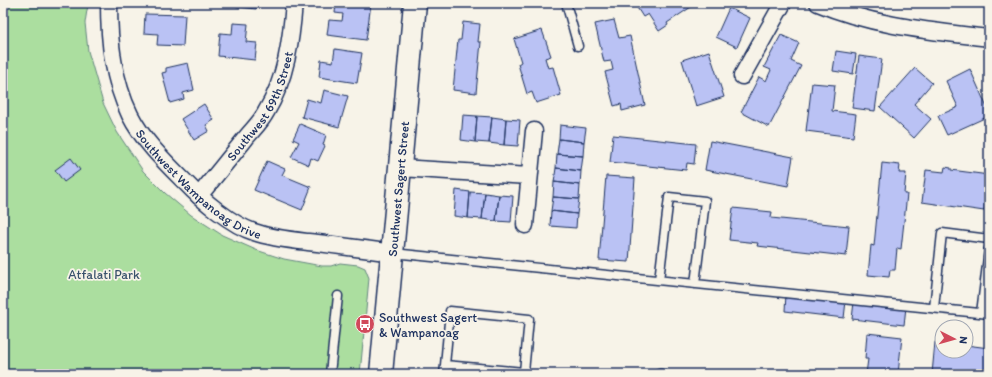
<svg xmlns="http://www.w3.org/2000/svg" width="992" height="377" font-family="Itim,sans-serif">
<rect width="100%" height="100%" fill="#f7f3e8"/>
<filter id="ink" filterUnits="userSpaceOnUse"><feTurbulence type="fractalNoise" baseFrequency=".025" numOctaves="2"/><feDisplacementMap in="SourceGraphic" scale="8" xChannelSelector="R" yChannelSelector="G"/><feConvolveMatrix kernelMatrix="1 2 1 2 8 2 1 2 1" color-interpolation-filters="sRGB"/></filter>
<g filter="url(#ink)">
<path fill="#abde9f" stroke="#63867e" d="M3 3H89L87 10 85 23 88 51 103 103 117 132 143 171 165 193 191 215 222 235 256 250 284 259 322 266H331L340 263 358 265 365 268 369 278 360 374H3Z"/>
<path fill="#bac2f4" stroke="#1b2f5e" d="M140 3H158V6H140Z
M231 3H257L256 9 230 6Z
M336 3 371 4 366 40 327 35 329 20 342 21 343 14 335 13Z
M641 3H697L667 23 668 25 659 31 648 14 643 17 636 6Z
M729 8 750 18 737 47 716 37Z
M145 14 185 15 183 46 157 45 158 34 144 33Z
M614 20 619 38 630 36 645 105 622 111 621 104 614 106 605 72 613 70 611 61 604 62 595 24Z
M463 22 480 24 478 42H481L476 93 453 90 458 40H461Z
M233 23 248 24 246 42 257 43 255 60 218 56 220 33 232 34Z
M542 30 551 56 545 58 548 68 553 67 561 95 536 103 532 92 527 94 518 64 521 62 514 39Z
M781 35 799 43 791 61 801 66 769 127 741 112 759 77 766 81 771 70 764 67Z
M335 49 362 53 357 83 319 77 321 60 333 62Z
M709 51 724 97 696 106 682 60Z
M836 51 856 54 853 74 833 71Z
M859 56 882 59 875 111 852 108Z
M188 63 194 90 183 93 184 99 170 103 162 73 166 72V68Z
M915 68 932 83 914 104 931 119 914 138 880 107Z
M970 69 989 112V116L947 135 938 116 958 107 946 81Z
M812 83 835 85 832 111 856 114 853 137 806 131Z
M324 90 348 96 339 127 302 117 307 99 321 103Z
M204 104 214 120 206 125 209 131 194 140 181 119Z
M463 115 477 116 475 142 461 140Z
M477 116 492 117 489 143 475 142Z
M492 117 506 119 504 145 489 143Z
M506 119 520 120 518 146 504 145Z
M300 124 326 135 323 145 325 146 318 161 311 158 309 165 291 157 299 142 293 139Z
M560 125 586 128 584 142 559 139Z
M613 135 696 144 694 164 687 163 686 170 610 162Z
M559 139 584 142 583 156 557 154Z
M710 141 793 157 788 186 705 170Z
M557 154 583 156 581 171 556 168Z
M71 158 80 170 64 182 55 170Z
M267 161 285 169 282 175 311 187 302 210 254 190Z
M882 163 900 165 899 173H906L904 194H907L901 249 897 248 895 270H890L889 277 868 275 871 245 874 246Z
M945 167 951 168V170L989 175V204H985L984 211 922 202 926 170 944 172Z
M556 168 581 171 580 185 554 182Z
M606 176 635 178 629 262 599 260Z
M554 182 580 185 579 199 553 197Z
M456 190 470 192 468 218 454 216Z
M470 192 485 193 482 219 468 218Z
M485 193 499 195 496 221 482 219Z
M499 195 513 196 511 222 496 221Z
M553 197 579 199 577 214 551 211Z
M733 208 772 212 771 218 849 226 846 256 757 246 758 243 729 240Z
M551 211 577 214 576 228 550 226Z
M786 294 846 301 844 318 785 311Z
M854 302 906 307 904 325 852 319Z
M867 333 902 337 898 374H866L868 359H865Z
M935 342 942 343V351H966V345L989 348V374H932Z"/>
<g fill="none" stroke-linecap="round" stroke-linejoin="round">
<defs>
<path id="service" d="M566 3 578 46
M393 253 989 314
M659 280 669 197 705 201 695 284
M934 308 942 233 989 239
M450 311 529 319 524 372 445 365Z
M981 313 989 249
M330 374 338 296
M444 374 445 365
M659 374H662"/>
<g id="minor">
<path id="s1" d="M109 3C109 42 113 80 130 115 143 141 166 163 186 183 202 200 232 225 254 232 271 238 290 240 308 242 336 245 364 249 392 253"/>
<path d="M818 3C872 26 931 31 989 38"/>
<path d="M742 76 783 3"/>
<path d="M400 168 529 176"/>
<path id="s2" d="M199 196C214 177 230 158 245 139 252 130 261 122 266 112 286 79 291 41 294 3"/>
<path d="M525 225 534 131"/>
</g>
<g id="secondary">
<path id="s3" d="M381 374 415 3"/>
</g>
</defs>
<use href="#service" stroke="#1b2f5e" stroke-width="11"/>
<use href="#minor" stroke="#1b2f5e" stroke-width="19"/>
<use href="#secondary" stroke="#1b2f5e" stroke-width="25"/>
<use href="#service" stroke="#f7f3e8" stroke-width="8"/>
<use href="#minor" stroke="#f7f3e8" stroke-width="16"/>
<use href="#secondary" stroke="#f7f3e8" stroke-width="22"/>
</g>
</g>
<defs>
<symbol id="bus-disc" viewBox="-11 -11 22 22"><circle r="9.5" fill="#d1495b" stroke="#f7f3e8"/><path d="M-5-6H5V4H4V6H2V4H-2V6H-4V4H-5ZM-3.5-4V0h7V-4ZM-3.5 1.2v1.5H-2V1.2ZM2 1.2v1.5H3.5V1.2Z" fill="#fff"/></symbol>
</defs>
<g fill-rule="evenodd">
<use href="#bus-disc" x="354" y="313" width="22" height="22"/>
</g>
<g text-anchor="middle" stroke-width="3.5" stroke-linejoin="round" paint-order="stroke">
<g font-size="13" fill="#1b2f5e" stroke="#f7f3e8">
<text dy="5" stroke="none"><textPath href="#s2" startOffset="110">Southwest 69th Street</textPath></text>
<text dy="5" stroke="none"><textPath href="#s1" startOffset="214">Southwest Wampanoag Drive</textPath></text>
<text dy="5" stroke="none"><textPath href="#s3" startOffset="186">Southwest Sagert Street</textPath></text>
</g>
<g font-size="13" fill="#38526b" stroke="#f7f3e8">
<text x="104" y="279">Atfalati Park</text>
</g>
<g font-size="13" fill="#1b2f5e" stroke="#f7f3e8" text-anchor="start">
<text x="379" y="322">Southwest Sagert<tspan x="379" dy="15">&amp; Wampanoag</tspan></text>
</g>
</g>
<rect width="992" height="377" fill="none" stroke="#f7f3e8" stroke-width="16"/>
<rect x="8" y="8" width="976" height="361" fill="none" stroke="#1b2f5e" stroke-width="1.5" filter="url(#ink)"/>
<g transform="translate(954 339) rotate(96)"><circle r="19" fill="#f7f3e8" stroke="#9fa5b1"/>
<path d="M0-3L7 15L0 10L-7 15Z" fill="#d1495b"/>
<text y="-6" font-size="11" font-weight="bold" text-anchor="middle" fill="#1b2f5e">N</text>
</g>
</svg>
